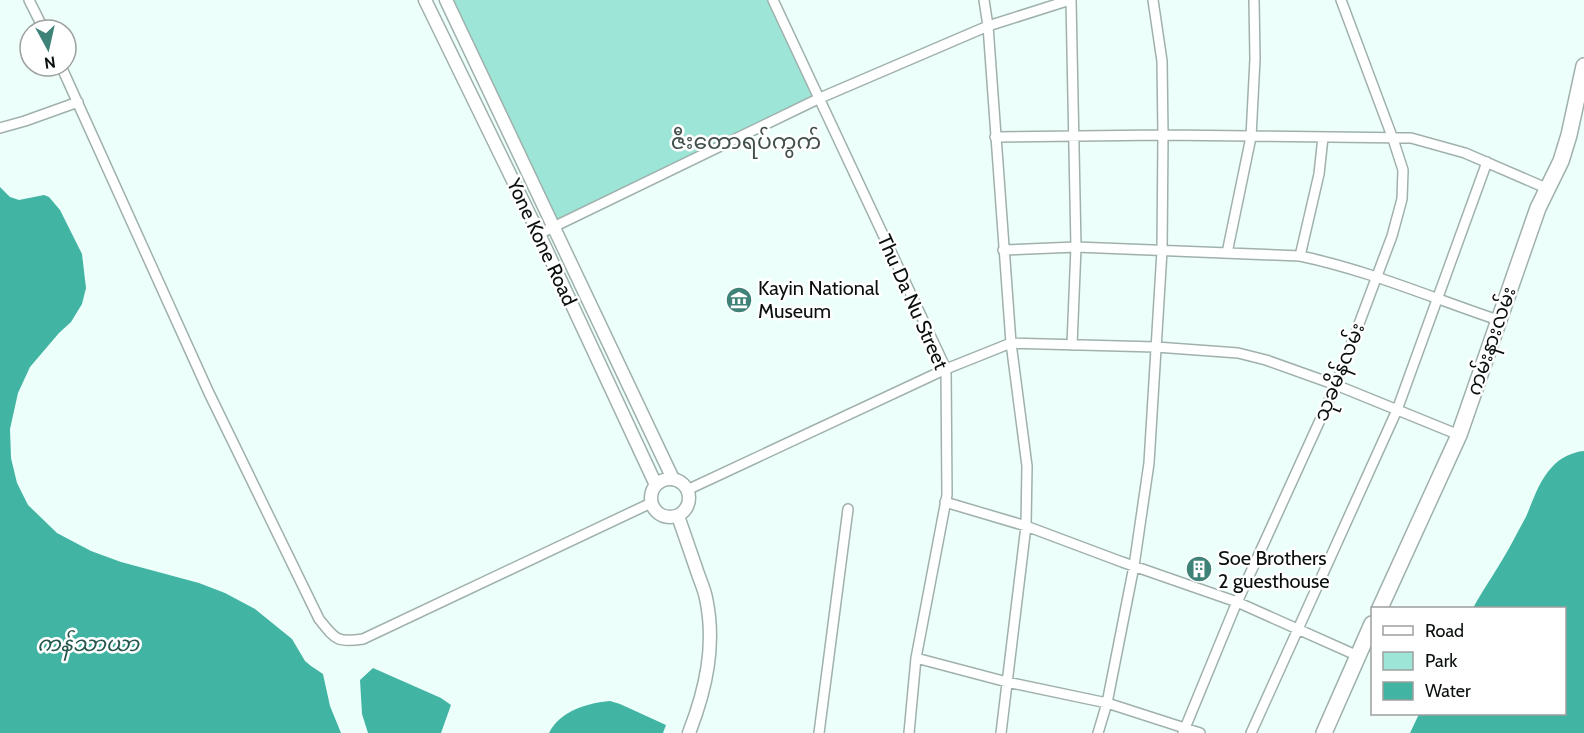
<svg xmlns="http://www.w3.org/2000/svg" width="1584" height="733" font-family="Cabin,'Noto Sans Myanmar',sans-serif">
<rect width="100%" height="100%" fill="#edfffb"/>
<path fill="#9ce5d7" d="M446 0H773L820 98 554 228Z"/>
<path fill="#42b4a3" d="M0 187 10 197 19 200 44 195 49 197 60 210 82 254 86 288 82 304 71 322 59 333 30 367 18 393 10 429 11 458 17 483 28 505 57 533 91 551 121 562 199 583 225 593 255 609 292 639 305 661 311 666 323 674 330 706 341 733H0Z
M1584 451V733H1410L1419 714H1564V608H1473C1485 586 1501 564 1513 541 1518 531 1524 522 1528 512 1535 495 1540 480 1552 467 1560 458 1572 452 1584 451Z
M373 668 441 698 451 705 441 733H368L362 714 360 680Z
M610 701 620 704 666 725 663 733H549C560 711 587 703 610 701Z"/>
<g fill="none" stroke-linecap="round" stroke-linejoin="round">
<defs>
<path id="minor" d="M29 0 44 30
M773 0 946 369 947 495 916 658 909 733
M984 0 988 26 1011 343 1027 466 1026 526 1001 733
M1071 0 1076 247 1072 345
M61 66 209 393 319 619C335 639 336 643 363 639L651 503
M0 128 25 121 78 102
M995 137 1163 135 1411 138 1465 153 1546 188
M539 234 820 98 988 26 1070 0
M1003 250 1076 247 1300 256C1368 270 1432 298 1498 320
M1227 253 1251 137 1255 59 1254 0
M1300 256 1319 174 1323 137
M687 490 946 369 1011 343 1156 347 1238 353 1266 360 1336 385 1459 435
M945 502 1026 526 1122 562 1237 602 1358 656
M916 658 1007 682 1107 703 1200 733
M819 733 848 509
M1098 733 1107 703 1134 566 1149 463 1162 251 1163 135 1162 61 1153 0
M1183 733 1234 609 1336 385 1392 236 1402 199 1403 170 1393 139 1341 0
M1251 733 1397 410 1487 162"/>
<path id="tertiary" d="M425 0 539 234 656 485
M446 0 673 479
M651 498a19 19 0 1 1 38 0a19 19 0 1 1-38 0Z
M678 516C684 533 690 551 696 568 699 578 704 588 706 598 716 645 706 689 689 733"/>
<path id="primary" d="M1380 608 1459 435 1538 208 1561 161 1569 135 1584 66
M1324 733 1372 624"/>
</defs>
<use href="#minor" stroke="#a0b1ad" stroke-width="12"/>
<use href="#tertiary" stroke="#a0b1ad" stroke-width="15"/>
<use href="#primary" stroke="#a0b1ad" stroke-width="18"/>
<use href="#minor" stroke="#fff" stroke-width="9"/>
<use href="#tertiary" stroke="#fff" stroke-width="12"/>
<use href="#primary" stroke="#fff" stroke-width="15"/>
</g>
<defs>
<symbol id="museum-disc" viewBox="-11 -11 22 22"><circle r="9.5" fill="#3f8378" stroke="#fff"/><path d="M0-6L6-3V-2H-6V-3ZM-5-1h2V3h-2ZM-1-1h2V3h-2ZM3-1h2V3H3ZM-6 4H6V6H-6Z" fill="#fff"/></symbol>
<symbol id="building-disc" viewBox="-11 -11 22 22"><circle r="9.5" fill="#3f8378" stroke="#fff"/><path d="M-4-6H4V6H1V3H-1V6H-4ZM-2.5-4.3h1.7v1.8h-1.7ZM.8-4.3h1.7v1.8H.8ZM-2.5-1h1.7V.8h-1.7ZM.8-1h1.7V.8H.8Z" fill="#fff"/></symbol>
</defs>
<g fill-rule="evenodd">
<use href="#museum-disc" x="724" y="285" width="30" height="30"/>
<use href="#building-disc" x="1184" y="554" width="30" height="30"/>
</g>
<g text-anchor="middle" stroke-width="5" stroke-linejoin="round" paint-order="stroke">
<g font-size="20" fill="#0a100f" stroke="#fff">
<text transform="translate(542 242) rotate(65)" y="7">Yone Kone Road</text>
<text transform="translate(913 302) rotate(66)" y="7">Thu Da Nu Street</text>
<text transform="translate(1491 341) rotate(-71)" y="7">ကမ်းနားလမ်း</text>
<text transform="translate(1339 372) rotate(-68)" y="7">သုခမိန်လမ်း</text>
</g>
<g font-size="20" fill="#0a100f" stroke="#fff" text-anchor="start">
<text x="758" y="295">Kayin National<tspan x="758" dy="23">Museum</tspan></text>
<text x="1218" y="565">Soe Brothers<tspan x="1218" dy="23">2 guesthouse</tspan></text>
</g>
<g font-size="21" font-style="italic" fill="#26564e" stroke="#fff">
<text x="88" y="651">ကန်သာယာ</text>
</g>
<g font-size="22" fill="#42504d" stroke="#fff">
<text x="746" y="149">ဇီးတောရပ်ကွက်</text>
</g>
</g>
<rect x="1371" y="607" width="195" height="108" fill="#ffffff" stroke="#9d9f9f" stroke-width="1.5"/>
<rect x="1383" y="626" width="30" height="9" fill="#ffffff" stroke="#9d9f9f" stroke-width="1.5"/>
<text x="1425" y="637" font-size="18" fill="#0a100f">Road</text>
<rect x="1383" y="652" width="30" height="18" fill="#9ce5d7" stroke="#9d9f9f" stroke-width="1.5"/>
<text x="1425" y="667" font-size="18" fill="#0a100f">Park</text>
<rect x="1383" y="682" width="30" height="18" fill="#42b4a3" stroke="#9d9f9f" stroke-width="1.5"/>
<text x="1425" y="697" font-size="18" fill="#0a100f">Water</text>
<g transform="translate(48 48) rotate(172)"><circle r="28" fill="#ffffff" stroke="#9d9f9f" stroke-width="1.5"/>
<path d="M0-4.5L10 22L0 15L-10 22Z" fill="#3f8378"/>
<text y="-9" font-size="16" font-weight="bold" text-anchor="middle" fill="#0a100f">N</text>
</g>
</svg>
